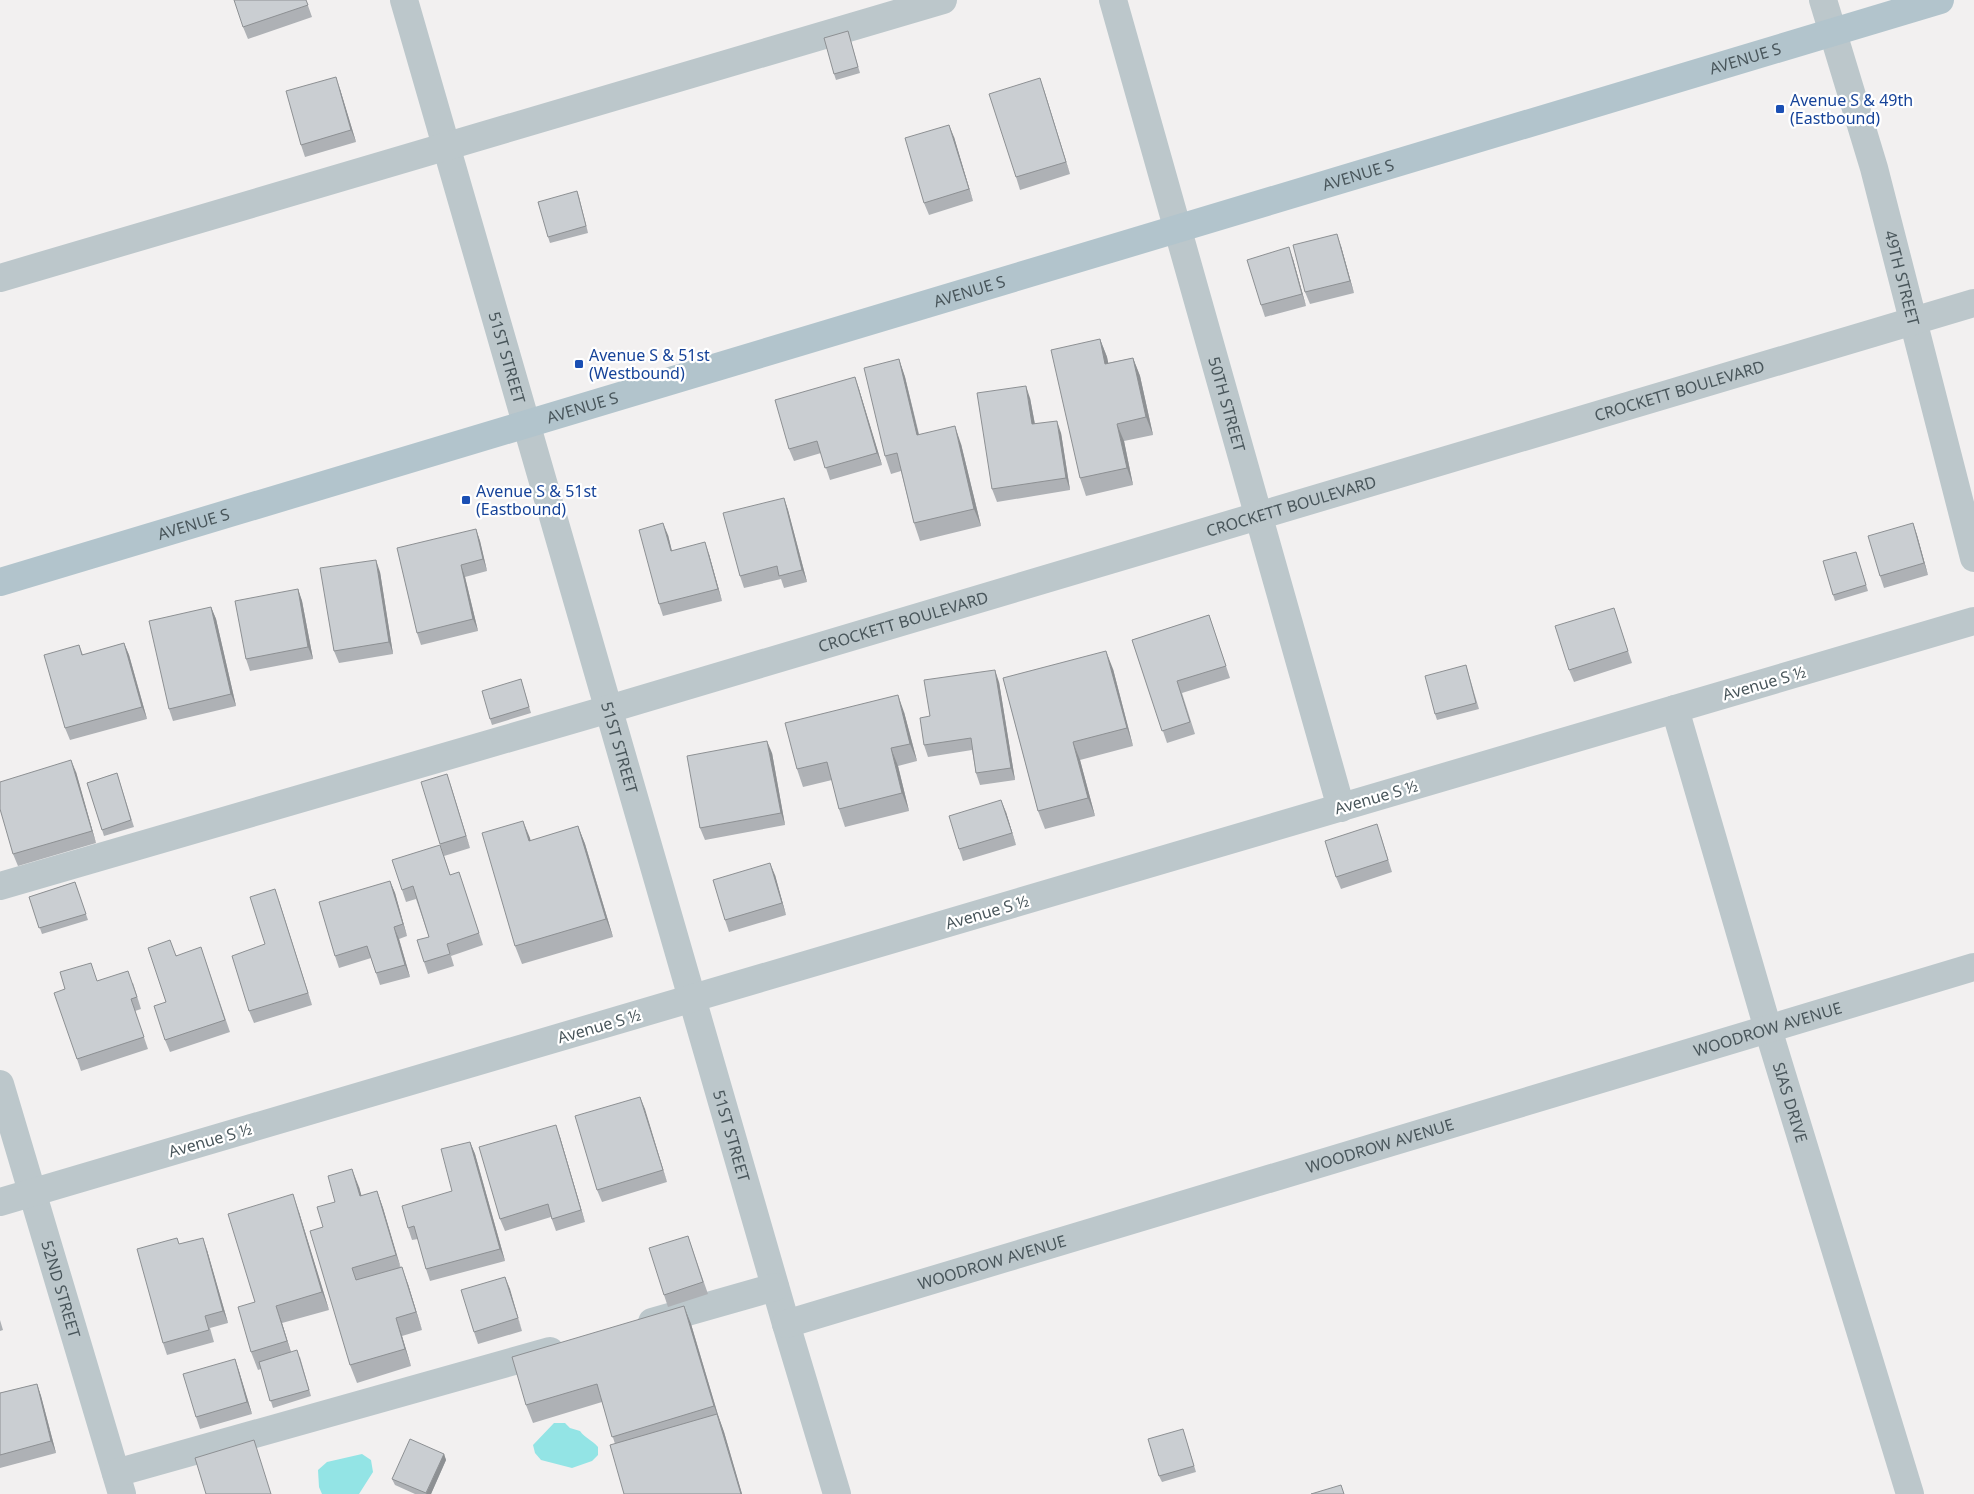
<svg xmlns="http://www.w3.org/2000/svg" width="1974" height="1494" font-family="'Noto Sans',sans-serif">
<rect width="100%" height="100%" fill="#f2f0f0"/>
<path fill="#93e4e5" d="M554 1423H565L570 1428 580 1431C585 1438 592 1440 598 1447V1455L592 1461 572 1468 541 1460 535 1453 533 1445Z
M362 1454 371 1460 373 1472 359 1494H322L319 1487 318 1470 327 1462Z"/>
<g fill="none" stroke-linecap="round" stroke-linejoin="round">
<g stroke="#bcc7cb" stroke-width="28">
<path id="s1" d="M404 0 786 1324 837 1494"/>
<path id="s2" d="M1113 0 1341 808"/>
<path id="s3" d="M1823 0 1874 168 1974 558"/>
<path d="M0 278 943 0"/>
<path id="s4" d="M1675 709 1768 1029 1910 1494"/>
<path id="s5" d="M0 886 609 709 1974 303"/>
<path id="s6" d="M0 1084 122 1494"/>
<path d="M0 1202 1974 621"/>
<path d="M652 1322 775 1287"/>
<path id="s7" d="M786 1324 1974 967"/>
<path d="M116 1473 550 1351"/>
</g>
<path stroke="#b2c4cc" stroke-width="28" id="s8" d="M0 582 1940 0"/>
</g>
<path fill="#aeb1b5" d="M306 0 312 17 248 39 243 27Z
M848 31 860 73 836 80 834 74Z
M340 89 356 142 305 157 301 145Z
M1044 90 1070 174 1020 190 1016 177Z
M954 137 973 201 929 215 924 203Z
M577 191 588 233 550 243 548 237Z
M1341 246 1354 293 1310 304 1305 292Z
M1293 259 1306 306 1265 317 1261 305Z
M1100 339 1107 357 1108 363 1133 358 1140 376 1153 435 1124 441 1133 485 1086 496 1080 478Z
M899 359 905 377 919 434 961 444 981 526 920 541 914 523 901 471 891 474 885 456Z
M855 377 859 389 882 465 830 480 821 453 794 461 789 449Z
M1030 398 1035 424 1061 433 1070 490 997 502 992 489Z
M784 498 788 510 807 582 784 588 781 579 744 588 740 576Z
M1913 523 1917 535 1928 575 1884 588 1880 576Z
M476 529 480 541 487 571 465 577 478 631 421 645 417 633Z
M668 535 672 551 709 554 722 601 663 616 659 604Z
M1856 552 1868 591 1835 601 1833 595Z
M380 572 393 654 339 663 334 651Z
M298 589 302 601 313 659 250 671 246 659Z
M211 607 216 619 236 706 173 721 169 709Z
M1209 615 1230 678 1182 693 1195 734 1167 743 1132 640Z
M1618 620 1632 663 1574 682 1569 670Z
M124 643 129 655 147 719 70 740 65 728 79 645 83 655Z
M1466 665 1479 709 1437 720 1435 714Z
M1113 669 1133 746 1080 760 1095 816 1045 829 1038 811 1003 678Z
M521 679 531 713 492 725 490 719Z
M999 682 1015 780 980 785 976 773 972 750 928 757 924 745 930 716Z
M904 712 917 761 898 766 909 811 845 827 839 809 832 780 803 787 797 769Z
M772 753 785 825 705 840 700 828Z
M76 772 96 843 18 866 13 854Z
M117 773 134 827 104 836 87 783Z
M447 774 470 848 444 856 440 844Z
M1006 812 1016 845 963 861 959 849Z
M578 826 585 844 613 937 522 964 515 946 530 841Z
M1381 836 1392 872 1341 889 1336 877Z
M440 845 450 874 463 884 483 945 451 956 454 966 428 974 424 962 429 937 416 899 406 902 402 890Z
M775 875 786 915 729 932 725 920Z
M390 881 395 893 407 936 399 939 410 977 380 985 371 958 339 968 335 956Z
M75 882 88 920 42 934 29 897Z
M279 901 312 1005 254 1023 249 1011 265 944Z
M176 955 205 959 230 1032 170 1052 165 1040 166 1002Z
M97 981 133 983 141 1009 135 1011 148 1049 81 1071 77 1059 65 989Z
M640 1097 667 1182 602 1202 597 1190Z
M560 1137 585 1222 556 1231 551 1217 505 1231 500 1219Z
M470 1142 475 1154 505 1261 430 1281 426 1269 418 1239 412 1240 408 1228 452 1191Z
M359 1187 361 1196 377 1191 383 1208 400 1267 408 1284 422 1330 402 1336 411 1366 357 1383 350 1365 323 1227 335 1202Z
M299 1212 329 1310 282 1323 291 1352 300 1357 311 1396 273 1408 261 1369 258 1370 251 1352 255 1302Z
M688 1236 708 1294 668 1307 664 1295Z
M179 1244 207 1250 228 1323 210 1328 214 1342 167 1355 163 1343Z
M505 1277 522 1331 478 1344 474 1332Z
M684 1306 691 1324 718 1415 724 1432 742 1494H624L615 1444 602 1402 533 1423 526 1405Z
M0 1320 3 1330 0 1331Z
M235 1359 239 1371 252 1414 200 1429 196 1417Z
M37 1384 41 1396 56 1453 0 1468V1393Z
M1185 1436 1196 1472 1162 1482 1159 1476Z
M444 1454 446 1460 431 1494H415L395 1485 392 1479Z"/>
<path fill="#8d9093" d="M336 77 340 89 356 142 351 130Z
M1040 78 1044 90 1070 174 1066 162Z
M949 125 954 137 973 201 969 189Z
M577 191 579 197 588 233 586 226Z
M1337 234 1341 246 1354 293 1350 281Z
M1289 247 1293 259 1306 306 1302 294Z
M1100 339 1107 357 1112 381 1105 364Z
M1133 358 1140 376 1153 435 1146 417Z
M899 359 905 377 923 453 917 435Z
M855 377 859 389 882 465 877 453Z
M1026 386 1030 398 1037 436 1032 424Z
M1057 421 1061 433 1070 490 1066 478Z
M1117 424 1124 441 1133 485 1127 468Z
M955 426 961 444 981 526 974 509Z
M784 498 788 510 807 582 802 570Z
M663 523 668 535 675 564 671 551Z
M1913 523 1917 535 1928 575 1924 563Z
M476 529 480 541 487 571 483 559Z
M705 542 709 554 722 601 718 589Z
M376 560 380 572 393 654 389 642Z
M461 565 465 577 478 631 473 619Z
M298 589 302 601 313 659 308 647Z
M211 607 216 619 236 706 231 694Z
M124 643 129 655 147 719 142 707Z
M1106 651 1113 669 1133 746 1127 728Z
M995 670 999 682 1015 780 1011 768Z
M898 695 904 712 917 761 910 744Z
M767 741 772 753 785 825 781 813Z
M1073 742 1080 760 1095 816 1088 798Z
M891 748 898 766 909 811 902 793Z
M71 760 76 772 96 843 92 831Z
M447 774 451 786 470 848 466 836Z
M1001 800 1006 812 1016 845Z
M523 821 530 838 535 859 529 841Z
M578 826 585 844 613 937 606 919Z
M770 863 775 875 786 915 782 903Z
M390 881 395 893 407 936 403 924Z
M275 889 279 901 312 1005 308 993Z
M394 927 399 939 410 977 405 965Z
M640 1097 645 1109 667 1182 663 1170Z
M556 1125 560 1137 585 1222 581 1210Z
M470 1142 475 1154 505 1261 500 1249Z
M352 1169 359 1187 367 1214 360 1196Z
M377 1191 383 1208 402 1272 396 1255Z
M293 1194 299 1212 329 1310 322 1292Z
M203 1238 207 1250 228 1323 223 1311Z
M402 1267 408 1284 422 1330 416 1312Z
M505 1277 510 1289 522 1331 518 1318Z
M276 1306 282 1323 293 1359 287 1341Z
M684 1306 691 1324 718 1415 724 1432 742 1494H741L720 1423 714 1406Z
M396 1318 402 1336 411 1366 405 1349Z
M235 1359 239 1371 252 1414 247 1402Z
M37 1384 41 1396 56 1453 51 1441Z
M444 1454 446 1460 431 1494H426Z"/>
<path fill="#caced2" stroke="#8d9093" d="M234 0H306L308 5 243 27Z
M848 31 858 67 834 74 824 38Z
M336 77 351 130 301 145 286 91Z
M1040 78 1066 162 1016 177 989 94Z
M949 125 969 189 924 203 905 138Z
M577 191 586 226 548 237 538 202Z
M1337 234 1350 281 1305 292 1293 245Z
M1289 247 1302 294 1261 305 1247 260Z
M1100 339 1105 364 1133 358 1146 417 1117 424 1127 468 1080 478 1051 350Z
M899 359 917 435 955 426 974 509 914 523 897 453 885 456 864 368Z
M855 377 877 453 825 468 817 441 789 449 775 400Z
M1026 386 1032 424 1057 421 1066 478 992 489 977 393Z
M784 498 802 570 779 576 777 566 740 576 723 513Z
M663 523 671 551 705 542 718 589 659 604 639 530Z
M1913 523 1924 563 1880 576 1868 536Z
M476 529 483 559 461 565 473 619 417 633 397 548Z
M1856 552 1866 585 1833 595 1823 561Z
M376 560 389 642 334 651 320 568Z
M298 589 308 647 246 659 235 601Z
M211 607 231 694 169 709 149 621Z
M1614 608 1628 651 1569 670 1555 626Z
M1209 615 1226 666 1177 681 1190 722 1162 731 1132 640Z
M124 643 142 707 65 728 44 655 79 645 82 655Z
M1106 651 1127 728 1073 742 1088 798 1038 811 1003 678Z
M1466 665 1476 703 1435 714 1425 676Z
M995 670 1011 768 976 773 971 738 924 745 920 718 930 716 924 680Z
M521 679 529 707 490 719 482 691Z
M898 695 910 744 891 748 902 793 839 809 827 762 797 769 785 723Z
M767 741 781 813 700 828 687 756Z
M71 760 92 831 13 854 0 809V782Z
M117 773 131 820 102 830 87 783Z
M447 774 466 836 440 844 421 782Z
M1001 800 1012 833 959 849 949 816Z
M523 821 529 841 578 826 606 919 515 946 482 833Z
M1377 824 1388 860 1336 877 1325 841Z
M440 845 450 875 459 872 479 933 447 944 450 954 424 962 417 940 429 937 413 886 402 890 392 860Z
M770 863 782 903 725 920 713 880Z
M390 881 403 924 394 927 405 965 376 973 367 946 335 956 319 902Z
M75 882 86 914 39 928 29 897Z
M275 889 308 993 249 1011 232 956 265 944 250 897Z
M170 940 176 956 201 947 225 1020 165 1040 154 1006 166 1002 148 948Z
M91 963 97 981 128 971 137 997 131 999 144 1037 77 1059 54 993 65 989 60 972Z
M640 1097 663 1170 597 1190 575 1116Z
M556 1125 581 1210 552 1219 548 1204 500 1219 479 1147Z
M470 1142 500 1249 426 1269 414 1226 408 1228 402 1206 452 1191 441 1149Z
M352 1169 360 1196 377 1191 396 1255 352 1268 356 1280 402 1267 416 1312 396 1318 405 1349 350 1365 310 1231 323 1227 317 1207 335 1202 328 1176Z
M293 1194 322 1292 276 1306 287 1341 251 1352 238 1307 255 1302 228 1214Z
M688 1236 703 1282 664 1295 649 1248Z
M177 1238 179 1244 203 1238 223 1311 205 1316 209 1330 163 1343 137 1249Z
M505 1277 518 1318 474 1332 461 1290Z
M684 1306 714 1406 612 1437 597 1384 526 1405 512 1357Z
M297 1350 309 1390 270 1401 259 1362Z
M235 1359 247 1402 196 1417 183 1374Z
M37 1384 51 1441 0 1455V1393Z
M717 1414 741 1494H624L610 1445Z
M1183 1429 1194 1466 1159 1476 1148 1439Z
M410 1439 444 1454 426 1493 392 1479Z
M254 1440 271 1494H206L195 1458Z
M1341 1485 1344 1494H1311Z"/>
<g fill="#1a4fb4" stroke="#fff" stroke-width="2">
<rect x="1775" y="104" width="10" height="10" rx="2.5"/>
<rect x="574" y="359" width="10" height="10" rx="2.5"/>
<rect x="461" y="495" width="10" height="10" rx="2.5"/>
</g>
<g text-anchor="middle" stroke-width="4.5" stroke-linejoin="round" paint-order="stroke">
<g font-size="16" fill="#49565b" stroke="#fff">
<text dy="6" stroke="none"><textPath href="#s8" startOffset="1822">AVENUE S</textPath></text>
<text dy="6" stroke="none"><textPath href="#s8" startOffset="1418">AVENUE S</textPath></text>
<text dy="6" stroke="none"><textPath href="#s3" startOffset="289">49TH STREET</textPath></text>
<text dy="6" stroke="none"><textPath href="#s8" startOffset="1012">AVENUE S</textPath></text>
<text dy="6" stroke="none"><textPath href="#s1" startOffset="372">51ST STREET</textPath></text>
<text dy="6" stroke="none"><textPath href="#s5" startOffset="1751">CROCKETT BOULEVARD</textPath></text>
<text dy="6" stroke="none"><textPath href="#s2" startOffset="420">50TH STREET</textPath></text>
<text dy="6" stroke="none"><textPath href="#s8" startOffset="608">AVENUE S</textPath></text>
<text dy="6" stroke="none"><textPath href="#s5" startOffset="1346">CROCKETT BOULEVARD</textPath></text>
<text dy="6" stroke="none"><textPath href="#s8" startOffset="202">AVENUE S</textPath></text>
<text dy="6" stroke="none"><textPath href="#s5" startOffset="941">CROCKETT BOULEVARD</textPath></text>
<text transform="translate(1764 683) rotate(-16)" y="6">Avenue S ½</text>
<text dy="6" stroke="none"><textPath href="#s1" startOffset="778">51ST STREET</textPath></text>
<text transform="translate(1376 797) rotate(-16)" y="6">Avenue S ½</text>
<text transform="translate(987 912) rotate(-16)" y="6">Avenue S ½</text>
<text transform="translate(599 1026) rotate(-16)" y="6">Avenue S ½</text>
<text dy="6" stroke="none"><textPath href="#s7" startOffset="1025">WOODROW AVENUE</textPath></text>
<text dy="6" stroke="none"><textPath href="#s4" startOffset="410">SIAS DRIVE</textPath></text>
<text dy="6" stroke="none"><textPath href="#s1" startOffset="1182">51ST STREET</textPath></text>
<text transform="translate(210 1140) rotate(-16)" y="6">Avenue S ½</text>
<text dy="6" stroke="none"><textPath href="#s7" startOffset="620">WOODROW AVENUE</textPath></text>
<text dy="6" stroke="none"><textPath href="#s7" startOffset="215">WOODROW AVENUE</textPath></text>
<text dy="6" stroke="none"><textPath href="#s6" startOffset="214">52ND STREET</textPath></text>
</g>
<g font-size="16" fill="#164399" stroke="#fff" text-anchor="start">
<text x="1790" y="106">Avenue S &amp; 49th<tspan x="1790" dy="18">(Eastbound)</tspan></text>
<text x="589" y="361">Avenue S &amp; 51st<tspan x="589" dy="18">(Westbound)</tspan></text>
<text x="476" y="497">Avenue S &amp; 51st<tspan x="476" dy="18">(Eastbound)</tspan></text>
</g>
</g>
</svg>
